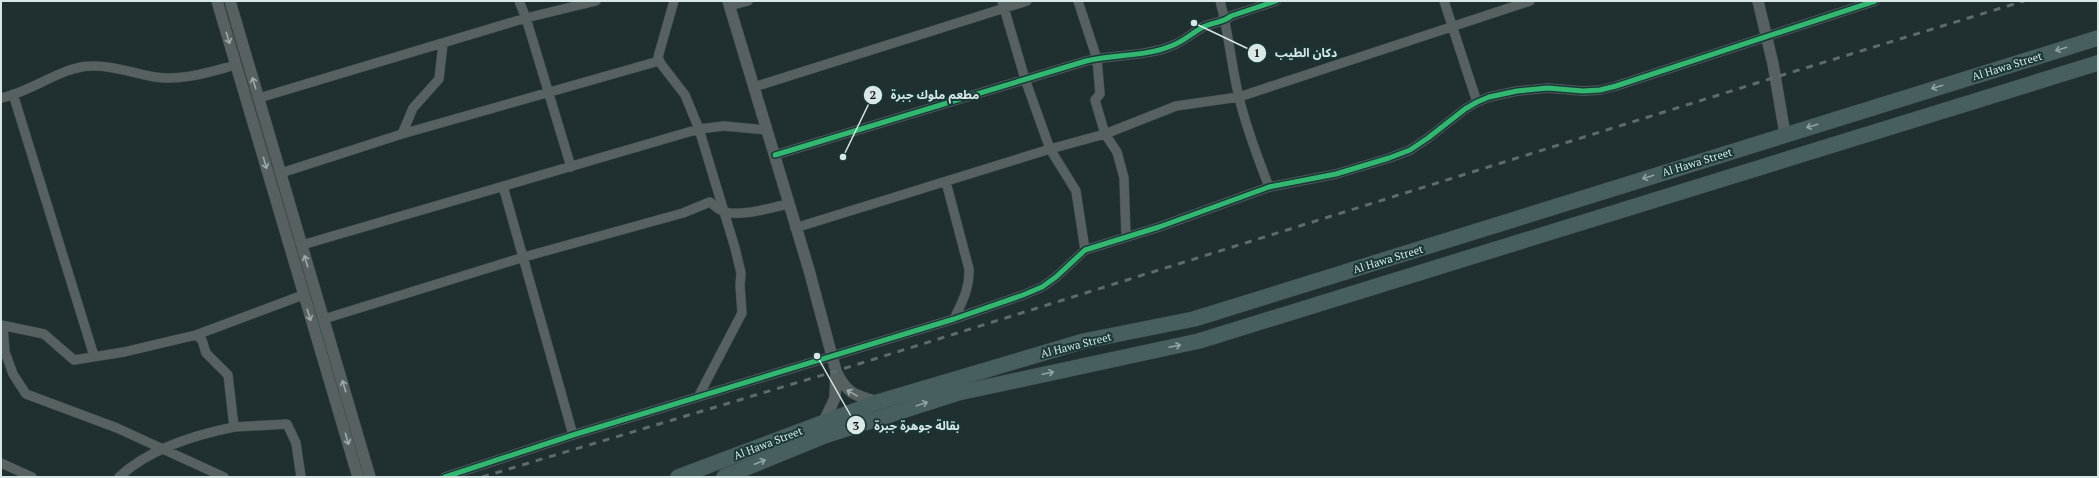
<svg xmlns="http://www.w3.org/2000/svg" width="2099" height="478" font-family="'PT Serif','Noto Sans Arabic',serif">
<rect width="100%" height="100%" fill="#203030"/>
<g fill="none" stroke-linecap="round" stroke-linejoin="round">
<defs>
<path id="minor" d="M519 1 526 18 571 167
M674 1 658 57 661 64 685 95 699 129 735 248 741 273 740 285 742 313 698 397
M1002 1 1025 79 1050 149 1076 191 1085 250
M1078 1 1097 59 1100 94 1095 100 1105 134 1117 152 1124 178 1126 237
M1220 1C1229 33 1231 65 1239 97 1246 128 1258 158 1269 187
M1444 1 1477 102
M729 6 748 1
M754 87 1027 1
M13 94 94 356
M1 98C32 92 62 66 92 66 114 65 134 74 155 77 183 81 209 72 236 65
M259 98 526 18 596 1
M402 134 413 108 439 79 443 44
M775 155 1086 61C1114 54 1144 57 1171 46 1183 42 1192 33 1203 27 1213 22 1223 23 1231 16L1276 1
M281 173 402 134 659 61
M946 182 969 269C970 288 962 302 954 319
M503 186 573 435
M795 228 1050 149 1105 134 1176 106 1239 97 1530 1
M302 245 699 129 724 126 767 130
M324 319 524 257 683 213 710 202C714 205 718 210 723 211 739 218 772 207 789 204
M1 325 44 334 74 360 124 352 196 335 303 295
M3 327 5 352 13 374 26 394 117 428 224 477
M196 335 202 340 206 353 228 375 234 427 287 424 296 443 301 477
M1 463 32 477
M119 477C149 449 194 435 234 427
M445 477 573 435 954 319 1023 295 1042 287 1056 277 1085 250 1159 227 1269 187 1336 174 1389 158 1410 150 1428 138 1465 109 1477 102 1489 97 1517 91 1548 88 1583 91 1600 90 1616 86 1875 1"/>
<path id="tertiary" d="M217 1 358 477
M230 1 370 477
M728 1 809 270 836 371C847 394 854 395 878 402
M1758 1 1773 64 1785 134
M824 421 835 398 836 372"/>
<path id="trunk" d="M678 477 878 402 1084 341 1194 319 2098 38
M724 477 824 436 958 393 1199 341 2098 63"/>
</defs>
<use href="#minor" stroke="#3f4d4d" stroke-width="10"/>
<use href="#tertiary" stroke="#3f4d4d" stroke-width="12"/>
<use href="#trunk" stroke="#3f4d4d" stroke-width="16"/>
<use href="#minor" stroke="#576161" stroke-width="9"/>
<use href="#tertiary" stroke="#576161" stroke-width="11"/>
<use href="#trunk" stroke="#485f5f" stroke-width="15"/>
<path stroke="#5f6b6b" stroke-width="3" stroke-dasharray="7 7" stroke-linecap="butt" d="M482 477 836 371 1776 77 2024 1"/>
<defs>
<path id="cycleway" d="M775 155 1086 61C1114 54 1144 57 1171 46 1183 42 1192 33 1203 27 1213 22 1223 23 1231 16L1276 1
M445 477 573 435 954 319 1023 295 1042 287 1056 277 1085 250 1159 227 1269 187 1336 174 1389 158 1410 150 1428 138 1465 109 1477 102 1489 97 1517 91 1548 88 1583 91 1600 90 1616 86 1875 1"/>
</defs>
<use href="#cycleway" stroke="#193737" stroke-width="8"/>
<use href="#cycleway" stroke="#33b770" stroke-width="5"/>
</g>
<defs><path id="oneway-shaft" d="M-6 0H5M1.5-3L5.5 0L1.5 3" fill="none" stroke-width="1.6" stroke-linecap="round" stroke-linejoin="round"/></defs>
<g stroke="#9dabab">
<use href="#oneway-shaft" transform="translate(228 38) rotate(73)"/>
<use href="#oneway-shaft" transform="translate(254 83) rotate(-107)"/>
<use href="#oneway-shaft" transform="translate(265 163) rotate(74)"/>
<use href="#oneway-shaft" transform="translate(306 261) rotate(-107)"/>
<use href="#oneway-shaft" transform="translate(309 315) rotate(73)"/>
<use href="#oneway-shaft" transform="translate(344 386) rotate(-107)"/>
<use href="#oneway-shaft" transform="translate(852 393) rotate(-151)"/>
<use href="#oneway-shaft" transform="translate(347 439) rotate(74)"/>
</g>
<g stroke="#90a4a3">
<use href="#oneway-shaft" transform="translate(2061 49) rotate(163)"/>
<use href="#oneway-shaft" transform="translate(1937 87) rotate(163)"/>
<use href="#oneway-shaft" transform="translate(1812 126) rotate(163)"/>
<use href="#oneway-shaft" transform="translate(1648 177) rotate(163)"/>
<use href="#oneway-shaft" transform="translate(1175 346) rotate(-12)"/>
<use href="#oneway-shaft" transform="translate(1048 373) rotate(-12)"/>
<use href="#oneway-shaft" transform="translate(922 404) rotate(-18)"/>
<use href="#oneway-shaft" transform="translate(760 462) rotate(-22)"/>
</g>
<g text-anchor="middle" stroke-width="4" stroke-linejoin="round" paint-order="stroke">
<g font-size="11" fill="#d7e8e7" stroke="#193737">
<text transform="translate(2007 66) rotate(-17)" y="4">Al Hawa Street</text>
<text transform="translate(1697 162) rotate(-17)" y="4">Al Hawa Street</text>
<text transform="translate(1388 259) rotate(-17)" y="4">Al Hawa Street</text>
<text transform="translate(1076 345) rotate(-14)" y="4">Al Hawa Street</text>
<text transform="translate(768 443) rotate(-21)" y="4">Al Hawa Street</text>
</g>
</g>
<path fill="none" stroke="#d7e8e7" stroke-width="1.5" d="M1194 23L1257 53M843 157L873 95M817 356L856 425"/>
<g fill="#d7e8e7" stroke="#193737" stroke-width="1.5">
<circle cx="1194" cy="23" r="4"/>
<circle cx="843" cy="157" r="4"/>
<circle cx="817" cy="356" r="4"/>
<circle cx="1257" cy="53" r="10"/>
<circle cx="873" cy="95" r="10"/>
<circle cx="856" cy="425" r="10"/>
</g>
<g font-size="12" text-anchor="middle" font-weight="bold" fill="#111">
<text x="1257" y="57">1</text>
<text x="873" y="99">2</text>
<text x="856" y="430">3</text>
</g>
<g font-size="12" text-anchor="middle" font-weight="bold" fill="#d7e8e7" stroke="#193737" stroke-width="4" stroke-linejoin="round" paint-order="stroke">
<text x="1306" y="57">دكان الطيب</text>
<text x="935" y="99">مطعم ملوك جبرة</text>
<text x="917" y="430">بقالة جوهرة جبرة</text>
</g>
<rect width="2099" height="478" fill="none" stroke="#d7e8e7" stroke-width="4"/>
</svg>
